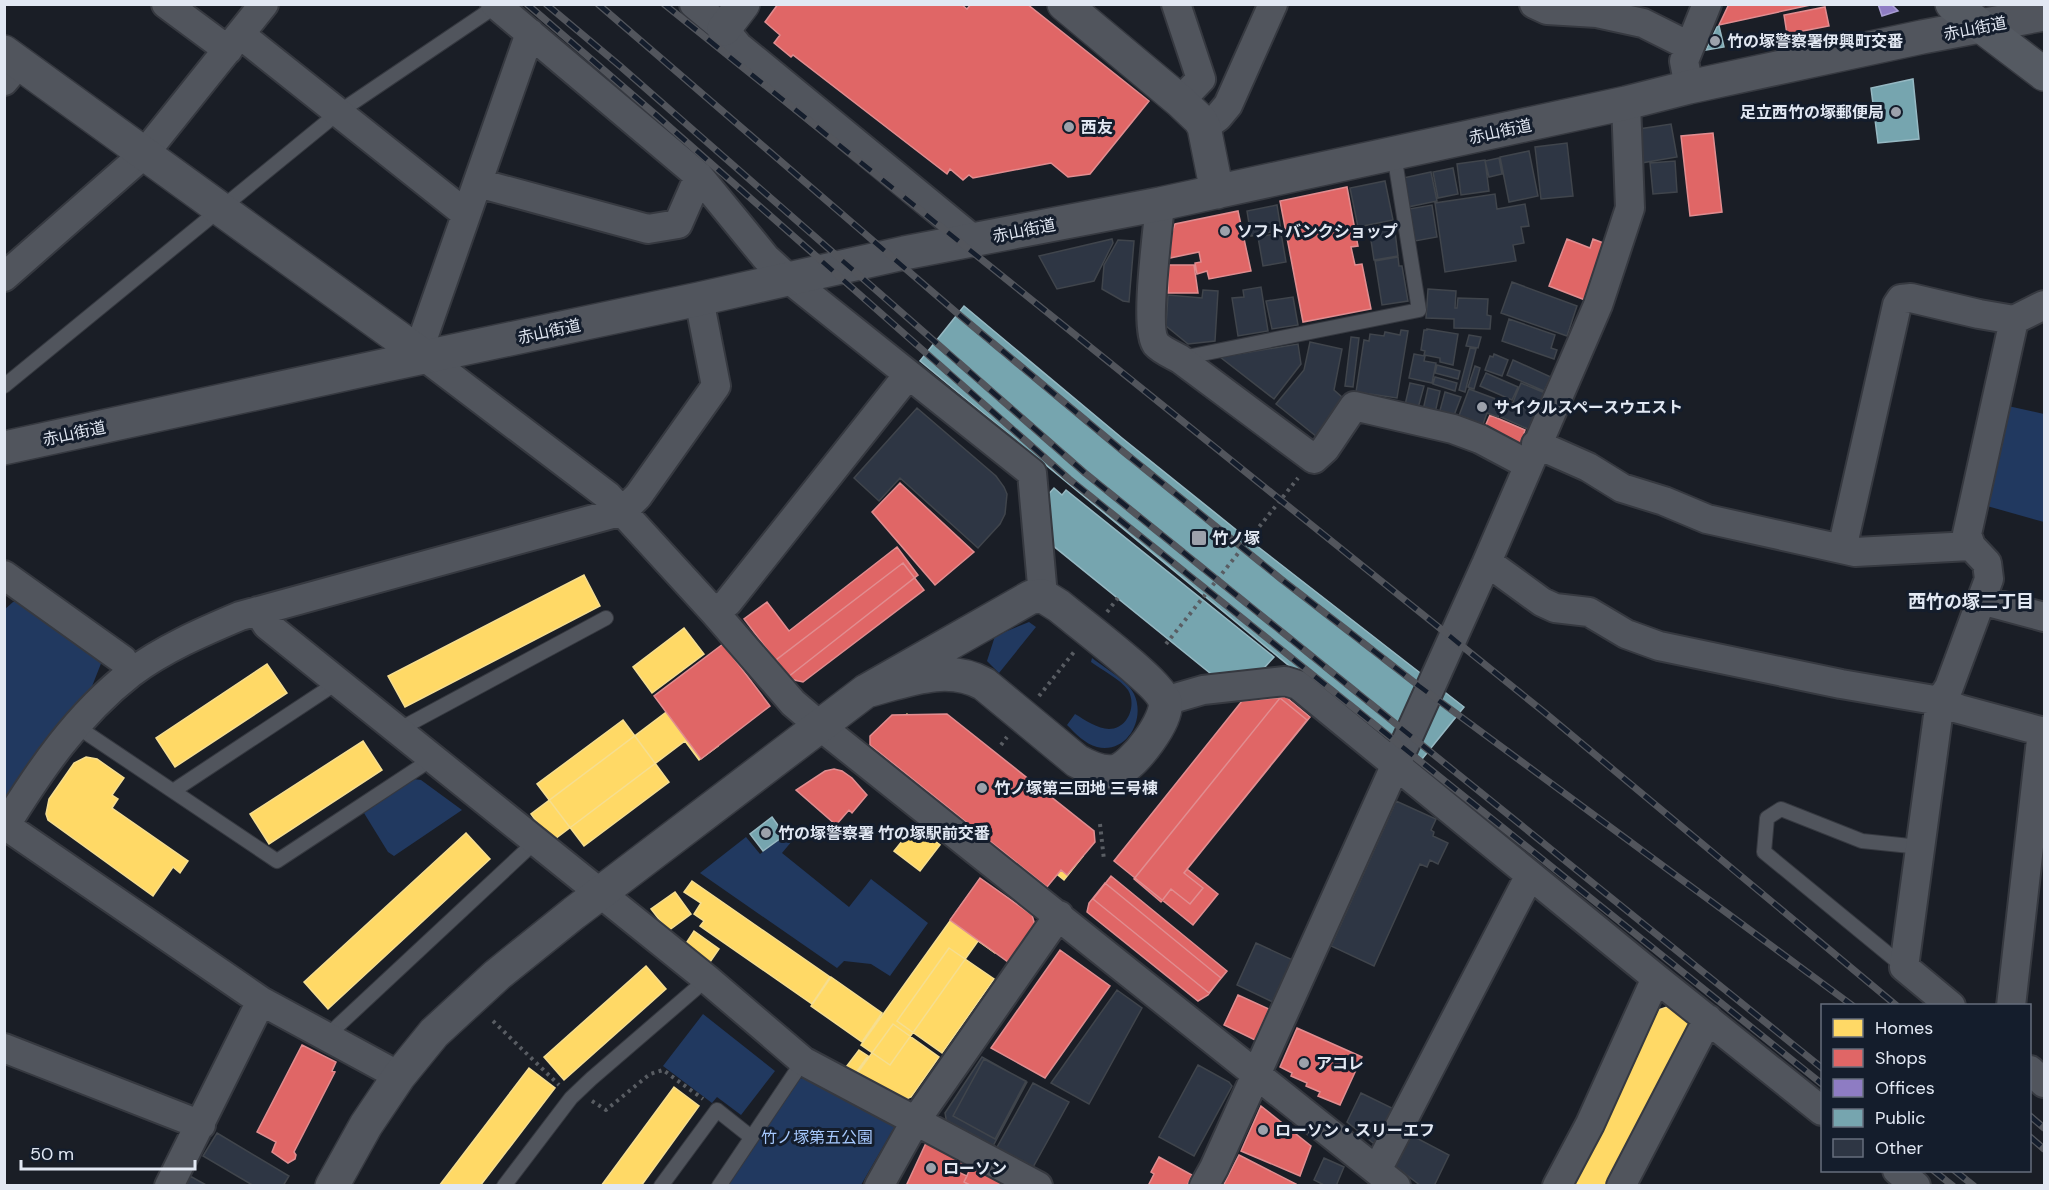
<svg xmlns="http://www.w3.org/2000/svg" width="2049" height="1190" font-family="'DM Sans','Noto Sans JP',sans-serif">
<rect width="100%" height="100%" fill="#1a1e26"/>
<path fill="#213960" d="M2008 406 2044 414V522L1987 506Z
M25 600 102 661 87 699 4 805V610L13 602Z
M1029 622 1036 627 999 673 987 661 995 636Z
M1092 658C1103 667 1128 681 1134 694 1146 719 1127 754 1097 747 1085 744 1075 733 1067 725L1075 714C1085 720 1098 729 1109 729 1128 729 1137 705 1128 690 1120 679 1102 670 1091 662Z
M413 779 421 780 462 810 394 856 388 852 364 813Z
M794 829 797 835 782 853 849 907 871 879 928 923 890 976 871 964 844 961 837 968 700 873 746 837 760 854Z
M703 1014 775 1071 741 1115 717 1097 712 1103 663 1066Z
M798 1078 812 1079 895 1126 861 1185 728 1186Z"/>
<path fill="#ffd966" stroke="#f6de90" stroke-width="1.5" d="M584 575 600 606 405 707 388 676Z
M684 628 704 654 652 693 633 667Z
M734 661 756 690 705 728 718 746 699 760 685 741 551 842 531 814Z
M267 664 287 693 175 767 156 738Z
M907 714 1083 856 1064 880 888 738Z
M623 720 669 782 584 846 537 784Z
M363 741 382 770 269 844 250 814Z
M86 757 97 759 124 778 112 795 118 799 112 808 188 861 180 873 173 867 153 896 48 820 46 814 49 799 74 763Z
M915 825 940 845 920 871 894 851Z
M466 833 490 859 328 1009 304 982Z
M692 881 830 977 812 1004 700 926 704 921 694 914 701 903 684 892Z
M675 892 691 914 668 931 651 909Z
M970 893 998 913 991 923 1008 936 995 953 978 941 890 1065 861 1045Z
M694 931 719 949 708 965 683 948Z
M949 948 994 979 942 1053 897 1021Z
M646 966 666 989 564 1080 544 1057Z
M831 977 882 1013 862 1042 811 1006Z
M1667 1007 1678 1009 1687 1016 1691 1028 1610 1186H1569L1658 1010Z
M893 1024 939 1057 911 1097 904 1100 856 1075Z
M859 1050 868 1056 855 1074 846 1067Z
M529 1068 555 1088 480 1186H439Z
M674 1087 699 1106 641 1186H601Z"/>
<path fill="#e06666" stroke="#e18d90" stroke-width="1.5" d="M778 4H961L967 9 971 4H1027L1149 101 1090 174 1068 177 1051 163 973 178 969 175 963 180 950 169 947 174 793 55 791 57 774 43 780 35 765 22Z
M1729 4H1815L1719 25Z
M1825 7 1829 26 1787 34 1784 15Z
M1713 133 1722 212 1690 216 1681 136Z
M1347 187 1358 246 1351 247 1355 265 1362 264 1371 309 1303 322 1280 201Z
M1238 211 1251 271 1209 279 1207 271 1197 274 1195 263 1201 262 1199 252 1170 258 1171 235 1175 224Z
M1567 239 1590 248 1593 239 1606 244 1585 300 1549 286Z
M1168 265H1194L1198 293H1168Z
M1490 415 1525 430 1524 433 1529 435 1523 449 1483 431Z
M900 483 974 552 935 585 872 512Z
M897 547 918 575 788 677 744 619 767 602 789 631Z
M903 563 924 590 803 682 790 679 776 660Z
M723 644 770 706 701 759 654 696Z
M1286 697 1310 717 1187 869 1218 894 1193 925 1114 861 1242 701Z
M1280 698 1307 720 1184 873 1203 888 1190 904 1171 889 1161 902 1134 879Z
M947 714 1094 831 1095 842 1067 875 1061 870 1047 887 870 745V736L892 715Z
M834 769 842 771 852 778 867 795 852 813 849 810 836 825 796 790 825 771Z
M1111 876 1227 971 1209 993 1093 899Z
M980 878 1032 915 1035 925 1008 962 950 920Z
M1105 883 1221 978 1208 995 1198 1001 1087 912 1089 903Z
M1060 950 1110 986 1045 1078 991 1048Z
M1238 995 1269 1009 1255 1040 1224 1025Z
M1297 1028 1362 1057 1340 1105 1318 1096 1320 1092 1306 1086 1307 1083 1291 1076 1292 1073 1280 1067Z
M302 1045 336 1062 332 1071 335 1072 294 1152 296 1155 295 1159 288 1163 272 1152 276 1142 257 1132Z
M1261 1106 1311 1146 1300 1176 1241 1151Z
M926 1143 964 1160 958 1172 967 1176 964 1182 971 1186H906Z
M1239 1155 1296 1184 1295 1186H1223Z
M1159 1157 1192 1175 1187 1186H1148L1154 1174 1151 1172Z
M971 1167 1010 1186H972L964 1182Z"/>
<path fill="#8e7cc3" stroke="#a79cd1" stroke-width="1.5" d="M1878 4H1891L1898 11 1882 16Z"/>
<path fill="#76a5af" stroke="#96b9c3" stroke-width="1.5" d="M1719 26 1724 47 1706 50 1717 27Z
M1913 79 1919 139 1878 143 1871 88Z
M964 306 1122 438 1239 532 1464 707 1414 769 920 361Z
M1054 488 1062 495 1066 490 1274 657 1257 676 1221 682 1046 540 1043 500Z
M772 817 785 835 763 851 750 834Z"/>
<path fill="#2e3644" stroke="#40454c" stroke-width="1.5" d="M1671 124 1677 157 1641 163 1639 129Z
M1567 143 1573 196 1541 199 1535 147Z
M1529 151 1538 196 1509 202 1500 157Z
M1499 158 1502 174 1489 177 1485 161Z
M1485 160 1489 191 1461 195 1457 164Z
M1675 161 1677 192 1653 194 1650 163Z
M1453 168 1458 194 1438 198 1433 172Z
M1431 172 1437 201 1408 207 1403 178Z
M1385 181 1393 220 1358 227 1350 188Z
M1495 194 1497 209 1525 204 1529 226 1521 227 1524 243 1513 245 1516 261 1445 272 1435 203Z
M1277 205 1281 230 1251 236 1247 211Z
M1432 205 1437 237 1415 241 1409 209Z
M1394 223 1398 256 1374 260 1369 227Z
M1281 233 1286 262 1263 266 1258 237Z
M1112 239 1113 243 1094 281 1057 289 1039 256Z
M1118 240 1134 241 1129 302 1123 301 1102 289 1104 265Z
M1398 257 1399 266H1402L1408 301 1382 305 1375 261Z
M1512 282 1577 306 1567 336 1501 313Z
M1261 287 1268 331 1238 336 1232 298 1244 297 1243 290Z
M1428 289 1456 291 1455 308H1457L1458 298 1488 299 1487 315 1491 316 1490 329 1454 328V319L1426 318Z
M1203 290 1218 291 1215 341 1188 344 1166 326 1168 295 1202 298Z
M1293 297 1298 325 1272 329 1266 301Z
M1509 319 1555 335 1551 348 1557 350 1554 359 1502 341Z
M1427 329 1458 334 1453 365 1440 362V358L1424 355 1425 351 1421 350 1424 330H1427Z
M1401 330 1408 331 1397 398 1356 392 1364 340 1369 341 1370 334 1384 336 1385 332 1400 335Z
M1469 335 1481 337 1478 348 1466 346Z
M1351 337 1359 338 1353 387 1345 386Z
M1310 342 1342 349 1334 390 1343 398 1317 437 1276 404 1304 370Z
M1298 344 1301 364 1274 399 1220 357Z
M1470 348 1476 349 1465 392 1459 390Z
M1414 354 1425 356 1424 361 1436 363 1432 383 1409 378Z
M1494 354 1508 360 1502 376 1485 370 1490 356 1493 357Z
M1513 360 1551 377 1544 391 1507 375Z
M1437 365 1460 371 1458 379 1435 373Z
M1475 366 1480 368 1474 389 1468 387Z
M1486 373 1518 387 1512 400 1480 386Z
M1435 377 1457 383 1455 391 1433 384Z
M1410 383 1424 386 1418 408 1405 405Z
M1521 383 1545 393 1537 411 1513 402Z
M1428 388 1440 391 1435 413 1423 410Z
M1469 389 1504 402 1498 417 1487 413 1481 430 1457 421Z
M1445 392 1461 397 1453 418 1439 414Z
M1508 401 1537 414 1530 430 1501 417Z
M917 408 996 476 1004 487 1007 494 1005 514 1000 524 978 548 900 478 879 501 854 478Z
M1396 801 1436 819 1431 830 1434 832 1433 836 1448 843 1438 864 1430 860 1427 867 1420 864 1374 966 1331 946Z
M1256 943 1295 961 1275 1003 1237 985Z
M1117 990 1142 1008 1089 1104 1051 1083Z
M982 1057 1027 1082 992 1148 947 1124 945 1113Z
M984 1059 1026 1081 995 1139 953 1116Z
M1198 1065 1229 1082 1232 1086 1194 1156 1159 1137Z
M1033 1083 1069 1102 1032 1169 996 1149Z
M1361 1093 1396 1110 1383 1140 1373 1143 1347 1122Z
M217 1133 289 1176 283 1186H254L203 1156Z
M1407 1133 1449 1155 1434 1186H1421L1395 1166Z
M1324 1158 1344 1167 1336 1186H1326L1314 1180Z
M190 1176 208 1186H186Z"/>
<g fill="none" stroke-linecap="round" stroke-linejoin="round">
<defs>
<path id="service" d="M1182 358 1419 310 1394 154
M4 386 339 112 496 6
M76 726 277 861 432 759
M398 730 606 618
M173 791 338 682
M1904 967 1764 852 1767 818 1781 809 1862 841 1920 847
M327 1036 535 842
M504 1186 571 1098 591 1079 707 979
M661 1186 717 1110 751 1137
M719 1186 803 1061"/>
<path id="minor" d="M166 4 228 50
M495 4 699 176 766 258 789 279 1032 473 1043 596
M694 4 724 29 738 46 974 240
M1176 4 1201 79 1180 101
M1534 4 1547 10 1597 13 1643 23 1689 46
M241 35 466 214
M4 81 19 63
M1689 87 1684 61 1707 4
M1204 127 1218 117 1228 105 1273 4
M478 183 648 229 678 224 699 176
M1160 204C1158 229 1144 328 1156 344 1161 350 1173 355 1180 359L1314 459 1325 449 1354 406 1453 429 1480 439 1527 464
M4 277 144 154 264 4
M418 352 530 33
M425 357 608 496 715 613 793 703 820 726 1396 1186
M1536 444 1588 467 1622 488 1664 501 1707 519 1855 552 1971 546
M1842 549 1897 305 1901 299 1911 298 1979 314 2014 320
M1487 562 1542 602 1555 608 1589 612 1626 634 1659 646 1841 684 1940 701 1959 709 2044 732
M4 575 123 660 131 673
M1981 600 2044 617
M258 611 267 625 707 979 803 1061 1038 1186
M715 613 728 602 908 375
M1165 701 1203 690 1285 681 1298 685 1656 978 1822 1111
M6 826 261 1001 399 1076
M4 828C39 771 77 715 131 673 163 649 202 632 240 616L623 511 638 496 716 386 699 299
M1951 1006 1904 967 1940 701 1949 687 1989 579 1987 563 1971 546 1967 534 2014 320 2044 305
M2011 1006 2042 731
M4 1048 201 1125
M2030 1070 2044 1083
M1377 1170 1530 875
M1897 1170 1916 1186
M169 1186 261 1001
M879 1186 916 1120 1059 915
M1204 1186 1214 1168 1487 562 1598 305 1630 208 1626 103
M1557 1186 1590 1124 1656 978
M1621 1186 1708 1019"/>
<path id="tertiary" d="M1064 4 1180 101 1200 120 1204 127 1217 192
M724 29 743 4
M4 52 425 357
M4 448 382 366 699 299 904 253 1160 204 1626 103 1689 87 1922 37 2044 14
M332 1186 366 1125 399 1076 434 1033 497 975 574 913 866 691 1031 597 1043 596 1059 606C1078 622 1161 684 1165 702 1169 719 1133 767 1116 771 1103 774 1088 767 1077 761L984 684C947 663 905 681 866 691"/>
<path id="secondary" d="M1952 4 2044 74"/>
</defs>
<use href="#service" stroke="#363940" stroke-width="16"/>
<use href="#minor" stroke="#363940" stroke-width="32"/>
<use href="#tertiary" stroke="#363940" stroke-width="36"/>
<use href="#secondary" stroke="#363940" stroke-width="36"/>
<path stroke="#595d63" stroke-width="4" stroke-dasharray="3 4.5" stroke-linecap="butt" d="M1107 612 1118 598
M1166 644 1298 478
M1039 696 1074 652
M1001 745 1007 737
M1100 824 1104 860
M493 1021 559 1085
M592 1101 606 1110 650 1074 663 1070 703 1099"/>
<use href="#service" stroke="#51555d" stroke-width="14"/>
<use href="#minor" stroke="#51555d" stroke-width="28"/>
<use href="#tertiary" stroke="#51555d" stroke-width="33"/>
<use href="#secondary" stroke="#555a62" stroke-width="33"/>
<defs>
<path id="rail" d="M527 4 656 115 1069 479 1822 1084
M546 4 620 66 1085 473 1822 1068
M598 4 957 313 1125 453 1281 579 1419 686 1853 1006
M664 4 1544 712 1897 1006
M2030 1116 2044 1128
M2030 1137 2044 1149
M1933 1170 1953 1186
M1954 1170 1974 1186"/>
</defs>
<use href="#rail" stroke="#52555c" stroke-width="7"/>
<use href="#rail" stroke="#141d2c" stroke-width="4.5" stroke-dasharray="14" stroke-linecap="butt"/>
</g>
<g fill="#9ca1ab" stroke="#141d2c" stroke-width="2">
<circle cx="1715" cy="41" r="6"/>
<circle cx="1896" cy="112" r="6"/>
<circle cx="1069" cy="127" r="6"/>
<circle cx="1225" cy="231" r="6"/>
<circle cx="1482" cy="407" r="6"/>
<rect x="1191" y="530" width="16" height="16" rx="3"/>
<circle cx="982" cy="788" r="6"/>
<circle cx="766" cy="833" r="6"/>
<circle cx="1304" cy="1063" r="6"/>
<circle cx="1263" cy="1130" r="6"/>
<circle cx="931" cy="1168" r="6"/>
</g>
<g text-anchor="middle" stroke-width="6" stroke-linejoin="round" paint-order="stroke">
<g font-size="16" fill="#e2e8f3" stroke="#141d2c">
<text transform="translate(1975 28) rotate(-11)" y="6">赤山街道</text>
<text transform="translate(1500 131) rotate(-12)" y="6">赤山街道</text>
<text transform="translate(1024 230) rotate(-11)" y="6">赤山街道</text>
<text transform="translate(549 331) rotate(-12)" y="6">赤山街道</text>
<text transform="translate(74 433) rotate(-12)" y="6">赤山街道</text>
</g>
<g font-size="16" font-weight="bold" fill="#e2e8f3" stroke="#141d2c" text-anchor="start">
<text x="1727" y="47">竹の塚警察署伊興町交番</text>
<text x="1884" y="118" text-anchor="end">足立西竹の塚郵便局</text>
<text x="1081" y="133">西友</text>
<text x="1237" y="237">ソフトバンクショップ</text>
<text x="1494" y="413">サイクルスペースウエスト</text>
<text x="1212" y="544">竹ノ塚</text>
<text x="994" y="794">竹ノ塚第三団地 三号棟</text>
<text x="778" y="839">竹の塚警察署 竹の塚駅前交番</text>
<text x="1316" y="1069">アコレ</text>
<text x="1275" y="1136">ローソン・スリーエフ</text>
<text x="943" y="1174">ローソン</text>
</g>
<g font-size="16" fill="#a6c8fd" stroke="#141d2c">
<text x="817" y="1143">竹ノ塚第五公園</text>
</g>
<g font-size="18" font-weight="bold" fill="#e2e8f3" stroke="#141d2c">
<text x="1971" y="608">西竹の塚二丁目</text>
</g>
</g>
<rect width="2049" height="1190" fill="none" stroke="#e2e8f3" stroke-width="12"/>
<rect x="1821" y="1004" width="210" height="168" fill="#141d2c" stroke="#666e7c" stroke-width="1.5"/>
<rect x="1833" y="1019" width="30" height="18" fill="#ffd966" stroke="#666e7c" stroke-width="1.5"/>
<text x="1875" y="1034" font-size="18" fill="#e2e8f3">Homes</text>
<rect x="1833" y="1049" width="30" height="18" fill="#e06666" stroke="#666e7c" stroke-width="1.5"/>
<text x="1875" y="1064" font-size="18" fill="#e2e8f3">Shops</text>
<rect x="1833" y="1079" width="30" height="18" fill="#8e7cc3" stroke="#666e7c" stroke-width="1.5"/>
<text x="1875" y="1094" font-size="18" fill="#e2e8f3">Offices</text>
<rect x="1833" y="1109" width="30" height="18" fill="#76a5af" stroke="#666e7c" stroke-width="1.5"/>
<text x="1875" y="1124" font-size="18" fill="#e2e8f3">Public</text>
<rect x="1833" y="1139" width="30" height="18" fill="#2e3644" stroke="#666e7c" stroke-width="1.5"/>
<text x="1875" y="1154" font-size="18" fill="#e2e8f3">Other</text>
<path d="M21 1160v9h174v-9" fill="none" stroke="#e2e8f3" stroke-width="3"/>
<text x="30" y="1160" font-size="18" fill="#e2e8f3" stroke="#141d2c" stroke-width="4.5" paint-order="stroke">50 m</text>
</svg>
